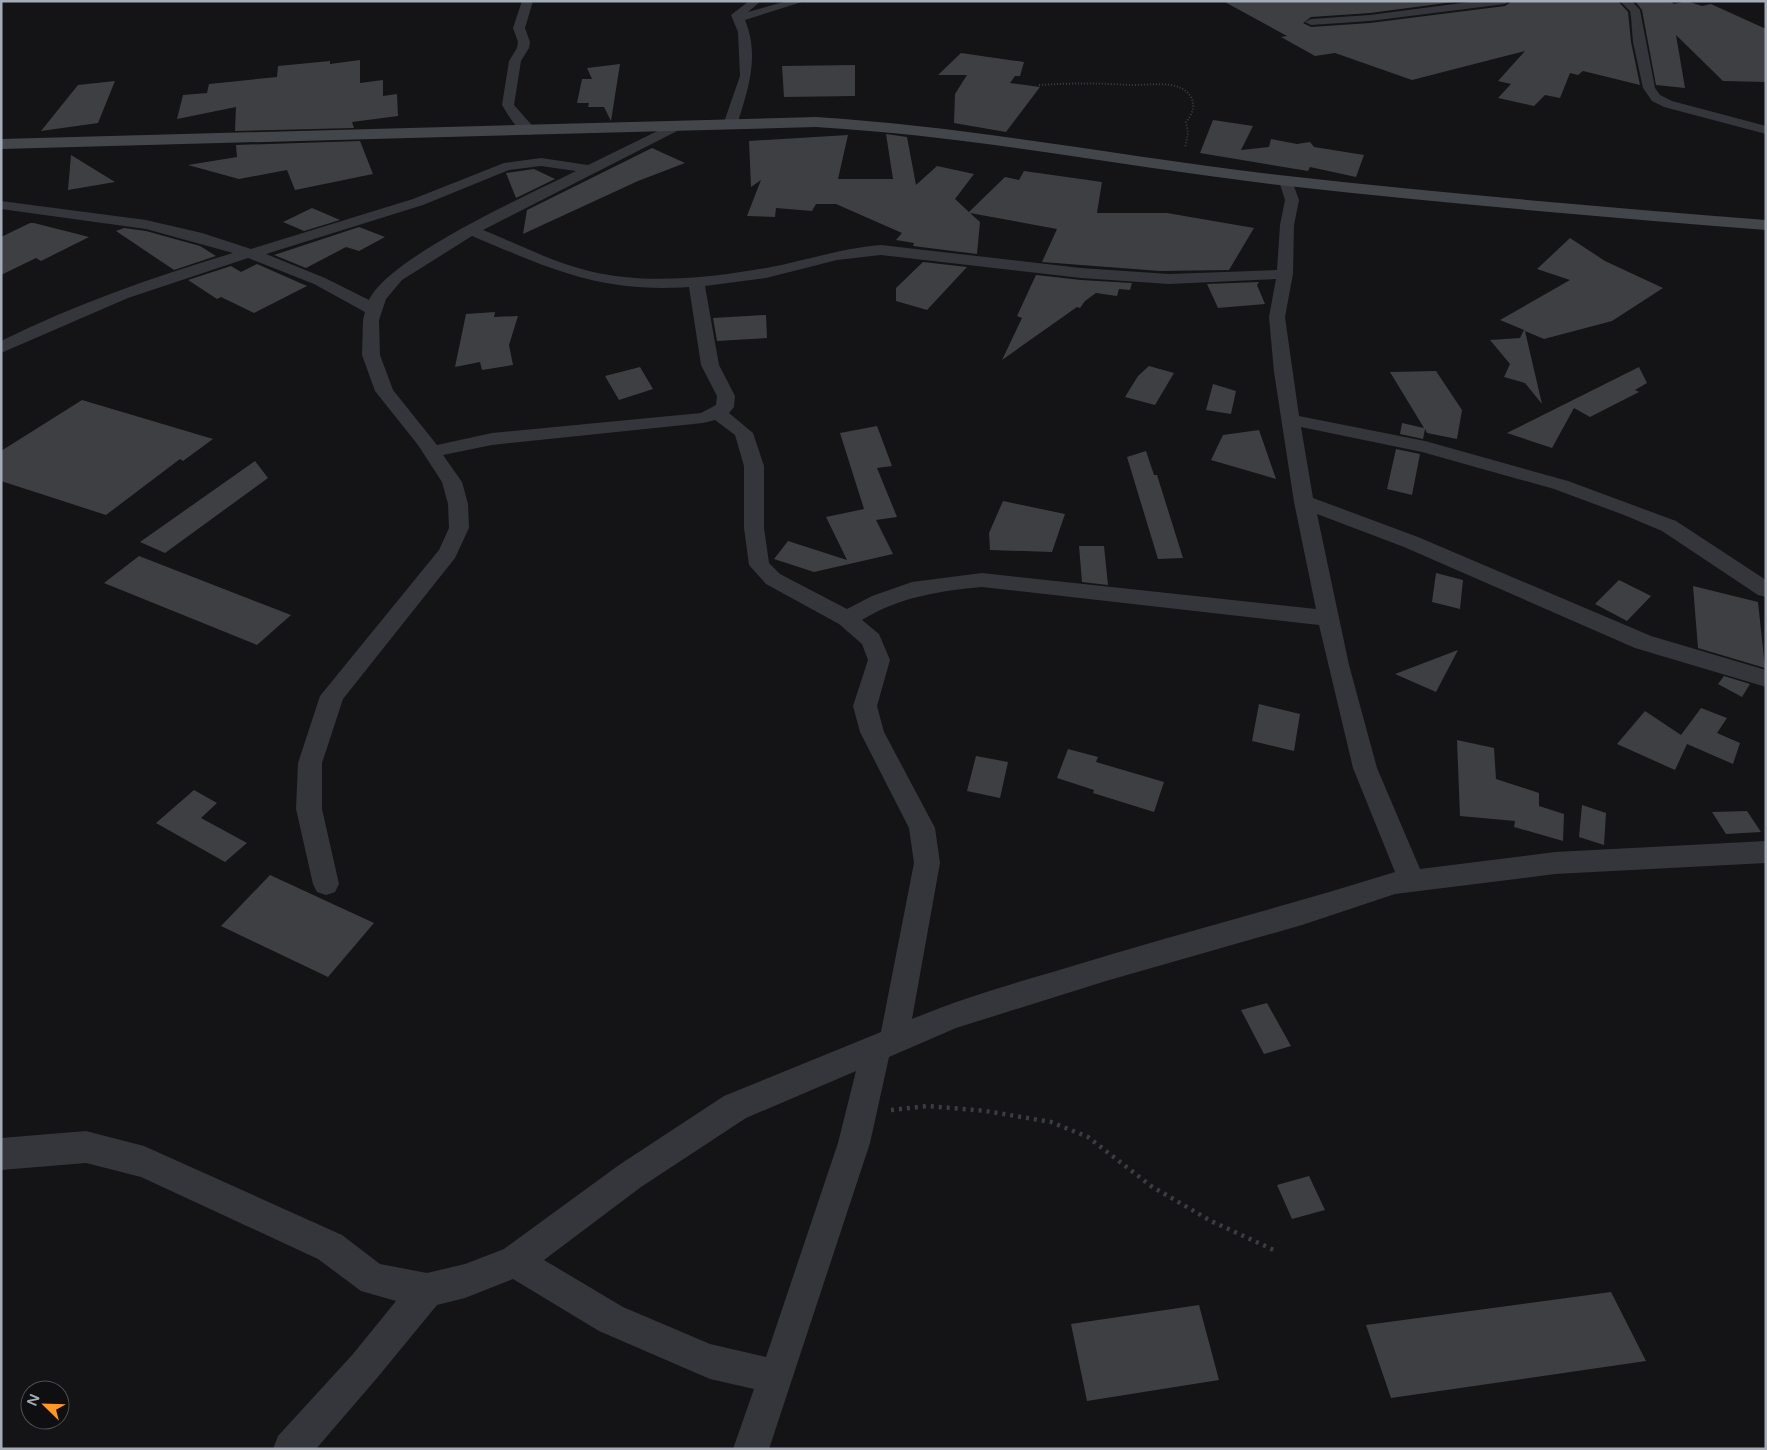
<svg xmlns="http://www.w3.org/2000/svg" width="1767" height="1450" font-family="'Varela Round',sans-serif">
<rect width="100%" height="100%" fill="#141416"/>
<path fill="#3e3f43" d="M1223 1H1461L1370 13 1311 17 1303 23 1311 27 1370 23 1505 6 1512 1H1618L1628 12 1631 42 1640 85 1583 71 1578 75 1570 73 1560 98 1545 95 1534 106 1498 98 1511 84 1498 81 1525 51 1412 80 1335 53 1315 56 1281 37 1287 36Z
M1635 1H1670L1674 4 1687 1 1702 6 1711 4 1766 29V82L1723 81 1676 35 1685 88 1656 85 1642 10Z
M961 53 1024 62 1020 76H1015L1010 83 1040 87 1006 132 954 123 955 94 967 75H938Z
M360 60V83L383 80V96L397 94 398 116 352 122 354 128 235 131 236 107 177 119 183 95 207 93 209 84 277 77 278 66 330 61V64Z
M620 64 611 121 604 107H588L589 103H577L582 79H592L587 68Z
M855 65V96L784 97 782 66Z
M115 81 98 123 41 131 78 85Z
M1213 120 1253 126 1241 150 1269 147 1271 139 1297 144 1310 142 1314 147 1364 155 1356 177 1310 167 1308 171 1200 153Z
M886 134 907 137 916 185 937 166 974 174 955 199 969 212 1005 177 1019 180 1024 171 1102 182 1097 213H1167L1254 228 1229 270 1160 271 1042 262 1057 229 970 213 980 222 977 254 913 246 914 243 896 240 902 233 836 204H816L812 211 776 208 775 217 747 216 761 180 751 187 749 141 848 135 838 179H893Z
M360 141 373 174 295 190 287 170 239 179 188 165 237 157 236 145Z
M652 148 685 163 638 181 523 234 527 210Z
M71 155 115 182 68 190Z
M534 169 555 179 516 198 506 173Z
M312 208 340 220 304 231 283 222Z
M30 223H34L89 237 41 261 36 258 1 275V237Z
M359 227 385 237 359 251 346 247 306 268 274 255Z
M124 228 146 231 200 246 216 256 174 270 116 231Z
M1570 238 1605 261 1663 288 1612 321 1544 339 1525 331 1542 404 1525 383 1504 377 1510 364 1490 340 1520 338 1524 330 1500 320 1570 280 1537 269Z
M923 262 967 267 927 310 896 301V288Z
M257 264 307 286 254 313 221 297 217 299 188 280 231 266 241 272Z
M1036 275 1081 280 1132 283 1130 290 1119 289 1117 296 1096 293 1085 301 1080 308 1077 307 1002 360 1022 318 1017 316Z
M1259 282 1257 285 1265 304 1218 308 1207 284Z
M495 312 494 317 518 316 509 345 513 365 482 370 480 362 455 367 466 314Z
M766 315 767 338 717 341 713 318Z
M1149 366 1174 373 1155 405 1125 397 1138 376Z
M640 367 653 389 619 400 605 376Z
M1639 367 1647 383 1635 390 1639 392 1590 417 1574 408 1552 448 1507 433Z
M1436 371 1462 410 1457 439 1427 433 1425 429 1423 439 1400 434 1402 423 1424 428 1390 372Z
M1213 384 1236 391 1231 414 1206 410Z
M82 400 213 439 183 461 180 459 106 515 1 481V451Z
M877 426 892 466 877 468 897 517 876 520 893 554 814 572 774 559 788 541 847 560 826 517 864 509 840 433Z
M1259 430 1276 479 1211 460 1223 435Z
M1396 449 1420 454 1412 495 1387 489Z
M1146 451 1154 475H1157L1183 558 1158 559 1127 457Z
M255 461 268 478 165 553 140 542Z
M1003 501 1065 514 1052 552 990 550 989 533Z
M1079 546H1104L1108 585 1082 582Z
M139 556 291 615 257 645 104 583Z
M1436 573 1463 580 1460 609 1432 602Z
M1619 580 1651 596 1627 621 1595 604Z
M1693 586 1758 602 1765 668 1698 648Z
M1458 650 1436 692 1395 674Z
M1724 676 1750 684 1742 697 1718 684Z
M1259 704 1300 714 1294 751 1252 741Z
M1701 708 1727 718 1717 733 1740 743 1733 764 1687 744 1675 770 1617 744 1645 711 1681 735Z
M1457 740 1494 748 1496 779 1539 793V806L1564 814 1563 841 1514 827 1515 821 1460 816Z
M1068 749 1098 757 1096 762 1164 782 1154 812 1093 793 1094 790 1057 778Z
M976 756 1008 762 1000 798 967 791Z
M194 790 217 803 201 818 247 843 225 862 156 823Z
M1582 805 1606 813 1604 845 1579 837Z
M1747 811 1761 832 1726 834 1712 812Z
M270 875 374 923 328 977 221 926Z
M1267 1003 1291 1046 1264 1054 1241 1010Z
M1309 1176 1325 1210 1292 1219 1277 1185Z
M1611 1292 1646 1361 1391 1398 1366 1325Z
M1199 1305 1219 1380 1087 1401 1071 1324Z"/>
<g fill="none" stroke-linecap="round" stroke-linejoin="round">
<path stroke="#3a3e42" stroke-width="2" stroke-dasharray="1 2" stroke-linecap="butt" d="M1039 85C1069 83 1098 83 1129 85 1147 86 1180 78 1191 97 1196 107 1192 114 1186 122L1188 133 1185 148"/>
<path stroke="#3a3e42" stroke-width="4.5" stroke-dasharray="3 5" stroke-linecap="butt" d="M891 1110 928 1106 986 1111 1051 1122 1088 1137 1151 1186 1211 1221 1276 1251"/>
<path fill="#34363b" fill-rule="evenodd" d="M522 1H533L525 28 530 42 529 48 521 61 514 105 537 131 530 135C517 132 509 116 502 105L509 61 517 48 518 42 513 28Z
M749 1H761L748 12 787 1H805L745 20C760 57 748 89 737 125L730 129 723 125 740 76 738 32 731 15Z
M1477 1H1510L1505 4 1370 21 1311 25 1305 22 1311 19 1370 15Z
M1620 1H1632L1640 10 1655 88 1660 95 1672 101 1766 126V134L1664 107 1652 101 1643 88 1633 42 1631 17 1630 11Z
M676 122 681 123 683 126 681 129 483 230C518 244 552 262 589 271 645 285 710 278 766 268 805 261 841 248 881 245L1081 268 1169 274 1277 270 1280 225 1285 200 1279 181 1286 177 1291 178 1299 200 1294 225 1293 274 1285 317 1299 416 1425 441 1568 481 1676 521 1766 580V597L1758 595 1662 531 1624 515 1554 489 1422 452 1301 427 1313 498 1418 537 1651 636 1766 670V687L1635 648 1404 547 1317 514 1349 665 1377 768 1420 869 1555 852 1766 841V863L1555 874 1395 894 1302 925 1106 981 956 1028 889 1057 870 1143 769 1449H733L754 1389 710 1379 599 1331 513 1279 465 1298 437 1305 377 1378 316 1449H273L278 1436 353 1354 396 1301 361 1291 318 1259 141 1177 86 1163 1 1170V1138L86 1131 144 1146 342 1235 380 1264 427 1273 465 1264 504 1249 619 1165 724 1096 881 1032 914 863 909 828 860 732 853 706 868 660 862 644 839 624 766 584 749 565 744 528V466L735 435 715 420 703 423 492 445 443 455 462 482 468 504 469 528 455 558 343 699 322 763V809L339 884 335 892 326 895 317 892 313 884 296 809 298 763 320 696 439 550 449 528 448 504 442 482 418 445 375 391 362 355 363 320 365 312 314 284 248 258 128 298 1 353V341C76 304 153 277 233 253L146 229 1 209V201L146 220 202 233 251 249 413 199 504 163 541 158 588 165ZM541 166 576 171C530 194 389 257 369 300L325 278 266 254 423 205 509 170ZM472 236C551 269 600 293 689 287L701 365 717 396 716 405 701 413 492 433 437 445 393 390 380 355 379 320 386 299 402 280ZM881 255 1081 278 1169 284 1276 279 1269 317 1274 372 1294 502 1316 609 982 573 912 582 872 596 847 609 780 574 769 563 764 528V466L753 433 729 413 734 407 735 396 719 365 705 286 766 278 837 260ZM982 587 1319 625 1353 768 1395 872C1283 907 1169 936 1056 971 1008 985 959 999 912 1019L940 863 935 828 884 732 877 706 890 660 879 634 862 620C899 597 939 591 982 587ZM856 1071 838 1143 766 1357 710 1344 623 1307 544 1260 641 1187 746 1118Z"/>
<path fill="#42464b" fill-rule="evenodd" d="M816 117C974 127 1130 158 1288 176 1447 194 1606 207 1766 220V230C1606 217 1447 204 1288 186 1130 168 974 136 816 127L1 149V139Z"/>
</g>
<rect width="1767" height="1450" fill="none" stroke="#a4adb7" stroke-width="5"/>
<g transform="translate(45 1405) rotate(293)"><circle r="24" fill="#0f0f11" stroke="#4b4e53"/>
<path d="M0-4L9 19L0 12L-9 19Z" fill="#ff9722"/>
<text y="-8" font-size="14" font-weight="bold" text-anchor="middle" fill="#a4adb7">N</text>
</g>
</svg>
